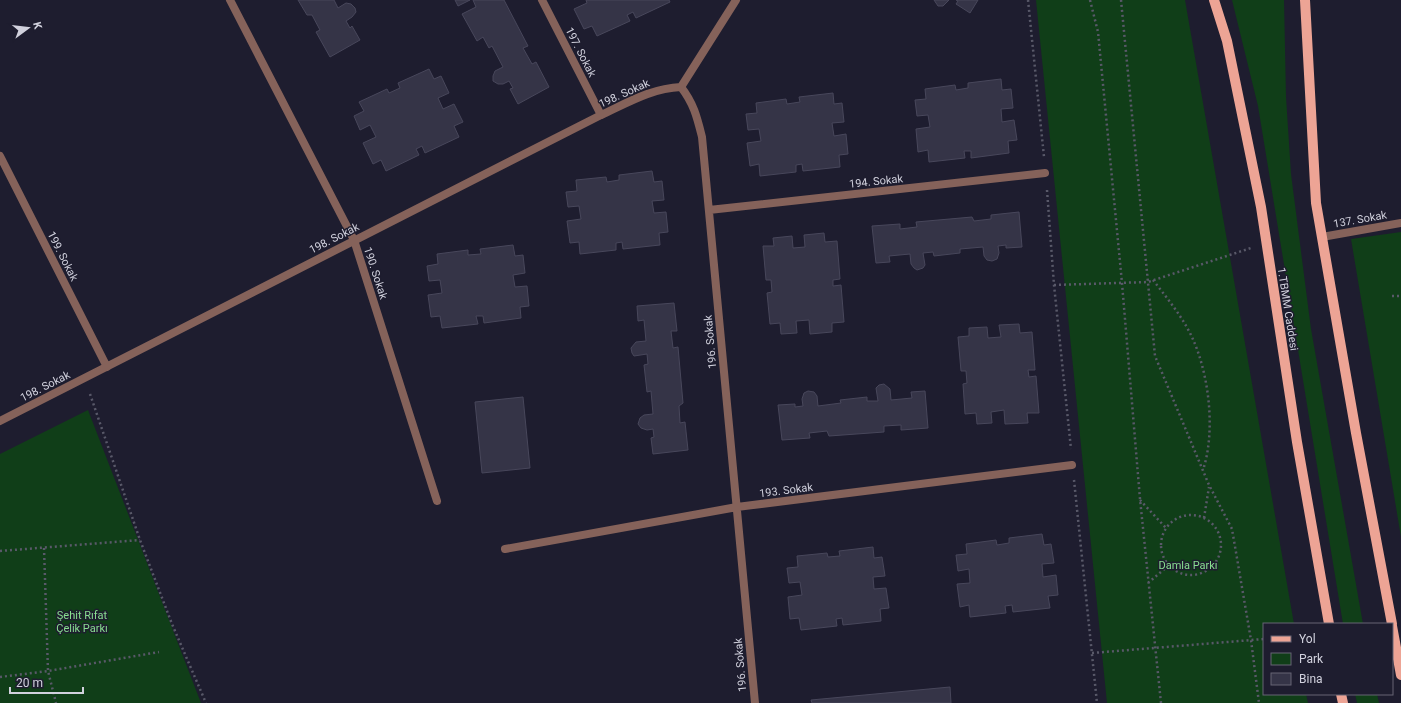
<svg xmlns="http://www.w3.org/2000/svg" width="1401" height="703" font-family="Roboto,sans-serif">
<rect width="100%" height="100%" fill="#1e1d2f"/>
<path fill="#103e18" d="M1036 0H1185L1294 624H1264V694H1306L1308 703H1107Z
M1232 0H1284L1286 97 1291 174 1311 329 1363 624H1343L1258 106Z
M1401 232V537L1351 239Z
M88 410 201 703H0V454Z
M1355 694H1377L1379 703H1357Z"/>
<path fill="#353447" stroke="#48475b" d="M298 0H334L338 8 346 3 351 4 355 8 356 12 352 17 346 21 350 28 352 26 360 40 330 57 316 32 320 30 312 15H307Z
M455 0H470L458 6Z
M473 0H504L528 46 523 48 532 64 536 62 549 87 518 104 510 89 513 88 509 81 503 84H498L493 81V76L495 71 503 67 492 46 489 48 483 37 477 41 462 14 476 7Z
M586 0H669L670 2 636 18 633 12 627 15 630 21 597 36 592 26 584 29 574 9 587 3Z
M934 0H949L943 6H938Z
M956 0H978L970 13 956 4 958 1Z
M429 69 434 79 441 76 449 93 438 98 443 109 454 104 463 122 454 126 459 137 425 153 422 146 416 149 419 155 386 171 381 160 373 164 363 143 376 137 370 125 360 130 354 116 364 111 359 102 387 89 389 93 400 88 398 83Z
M1001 79 1002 90 1011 89 1013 108 1001 109 1002 122 1014 120 1017 140 1008 141 1009 153 971 158V151H964L965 158 929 162 928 150 918 152 916 129 930 127 928 115 917 116 915 100 926 99 925 89 955 85 956 90 968 88V83Z
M833 93 834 104 842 103 844 122 832 123 834 136 846 134 848 154 839 155 840 167 803 171 802 164 796 165V172L760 176 759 164 750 166 747 143 761 141 759 129 748 130 746 114 757 113 756 103 786 99 787 104 800 102 799 97Z
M652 171 654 182 662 181 664 200 652 201 654 213 666 212 668 232 659 233 660 245 623 249 622 242 616 243V250L580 254 579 242 570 243 567 221 581 219 579 206 568 207 566 192 577 191 576 180 606 177 607 182 619 180V175Z
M1019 212 1022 247 1006 248V245L998 246 999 253 997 259 992 261 987 260 984 256 983 247 960 249V253L934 256 933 252 923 253 925 265 923 268 917 270 914 268 911 264 910 254 889 256 890 262 876 263 872 226 900 224V229L917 227 916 222 972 217 974 221 991 219V215Z
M824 233 825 242 837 241 840 279 833 280V286L841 285 844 322 832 323V332L810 334 809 320 796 321 797 333 781 334 780 323 770 324 767 293 772 292 771 280H766L763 246H774L773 238 792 236 793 248 805 247 804 235Z
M513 245 515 256 523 255 525 273 513 275 515 287 527 286 529 306 520 307 521 318 484 323 483 316H476L478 324 442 328 440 316 431 317 428 295 442 293 440 280 429 281 427 266 438 264 437 254 468 250V255L481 254 480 249Z
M674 303 677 331H671L673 348 678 347 683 403 679 406 680 423 685 422 688 450 653 454 651 438 654 437 653 429 647 430 641 428 638 424 640 418 644 415 653 414 651 391 647 392 644 365 648 364 647 354 634 356 632 353 631 348 636 342 646 341 644 320 638 321 637 306Z
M1019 324 1020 333 1032 332 1035 370H1028L1029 377 1036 376 1039 413H1027L1028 423 1005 424 1004 410 991 412 992 423 977 424 976 413 965 414 963 384 967 383 966 371H961L958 337 969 336V328L987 327 988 338 1001 337 999 325Z
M884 384 890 389 891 400 912 398 911 392 925 391 928 428 901 430V425L884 426V432L829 436 827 431 809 433 810 438 782 440 778 405 795 404V407L803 406 802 399 804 393 808 391 814 392 817 396 818 406 841 403 840 400 867 397V401H878L876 388 879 385Z
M523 397 530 468 482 473 475 402Z
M1042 534 1044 545 1051 544 1054 563 1042 564 1043 577 1056 575 1058 595 1048 596 1050 608 1013 612 1012 605 1005 606 1006 613 970 617 969 605 960 607 957 584 970 583 969 569 958 571 956 555 967 554 966 544 996 540 997 545 1009 543V538Z
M873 547 874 558 882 557 885 576 873 577 874 589 886 588 889 608 880 609 881 621 843 625 842 618 836 619 837 626 801 630 799 618 790 619 788 597 802 595 800 582 789 583 787 568 798 567 797 556 827 553 828 557 840 556 839 551Z
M950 687 951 703H812L811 700Z"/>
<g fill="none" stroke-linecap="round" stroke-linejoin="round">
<path stroke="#595969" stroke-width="2.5" stroke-dasharray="2 3" stroke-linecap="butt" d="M1028 0 1044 157
M1090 0 1098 32 1122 283 1140 499 1161 703
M1121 0 1155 356 1209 485 1232 529 1251 640 1259 703
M1047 190 1054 285 1071 449
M1153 280C1167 298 1181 315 1191 335 1209 372 1216 431 1203 470
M1054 285 1148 282 1251 248
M1392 296H1401
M90 394 140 540 172 624 206 703
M1074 480 1097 703
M1140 500 1166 528
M1161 545a30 30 0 1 1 60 0a30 30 0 1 1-60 0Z
M1204 518 1209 487
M44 548 48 671 56 703
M0 551 140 540
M1148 583 1169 565
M1092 653 1264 639
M0 677 48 671 159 652"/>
<path stroke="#85625a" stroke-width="8" d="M542 0 601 115"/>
<path stroke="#85625a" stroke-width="8" d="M230 0 354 240 437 501
M736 0 681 87C694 104 697 117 702 137L755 703
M0 156 107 367
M709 210 1045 173
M1322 237 1401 223
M0 421 601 115C627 103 652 88 681 87
M505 549 737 507 1072 465"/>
<path stroke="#eda495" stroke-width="10" d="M1214 0 1227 41 1261 207 1297 442 1329 624
M1305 0 1316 203 1356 433 1392 624
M1392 626 1401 675
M1341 694 1343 703"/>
</g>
<g text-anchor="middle" stroke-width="3" stroke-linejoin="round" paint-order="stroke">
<g font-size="11" fill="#d1d1dd" stroke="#1e1d2f">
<text transform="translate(581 52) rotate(63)" y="4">197. Sokak</text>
<text transform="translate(624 93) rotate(-24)" y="4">198. Sokak</text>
<text transform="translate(876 181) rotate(-6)" y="4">194. Sokak</text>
<text transform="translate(1360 219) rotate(-10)" y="4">137. Sokak</text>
<text transform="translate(334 238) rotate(-27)" y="4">198. Sokak</text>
<text transform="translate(63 256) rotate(63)" y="4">199. Sokak</text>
<text transform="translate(376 273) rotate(72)" y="4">190. Sokak</text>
<text transform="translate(1288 309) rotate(81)" y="4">1.TBMM Caddesi</text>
<text transform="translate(710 342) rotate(-95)" y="4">196. Sokak</text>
<text transform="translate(45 386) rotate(-27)" y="4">198. Sokak</text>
<text transform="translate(786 490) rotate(-7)" y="4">193. Sokak</text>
<text transform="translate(740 665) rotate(-95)" y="4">196. Sokak</text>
</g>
<g font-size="11" fill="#88de90" stroke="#1e1d2f">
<text x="1188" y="569">Damla Parkı</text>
<text x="82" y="619">Şehit Rıfat<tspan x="82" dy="13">Çelik Parkı</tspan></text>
</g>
</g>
<rect x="1263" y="623" width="130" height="72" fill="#1e1d2f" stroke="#666575"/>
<rect x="1271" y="636" width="20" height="6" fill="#eda495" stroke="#666575"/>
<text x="1299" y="643" font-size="12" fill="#d1d1dd">Yol</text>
<rect x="1271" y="653" width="20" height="12" fill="#103e18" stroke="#666575"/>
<text x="1299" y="663" font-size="12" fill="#d1d1dd">Park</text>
<rect x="1271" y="673" width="20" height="12" fill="#353447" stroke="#666575"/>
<text x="1299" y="683" font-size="12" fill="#d1d1dd">Bina</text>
<g transform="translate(28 28) rotate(75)" stroke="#1e1d2f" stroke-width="3" paint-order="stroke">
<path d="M0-3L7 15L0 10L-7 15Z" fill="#d1d1dd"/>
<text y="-6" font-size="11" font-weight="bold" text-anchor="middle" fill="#d1d1dd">K</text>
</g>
<path d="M10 687v6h73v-6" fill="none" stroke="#d1d1dd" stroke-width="2"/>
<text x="16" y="687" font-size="12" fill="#d1d1dd" stroke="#1e1d2f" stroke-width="3" paint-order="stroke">20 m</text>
</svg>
